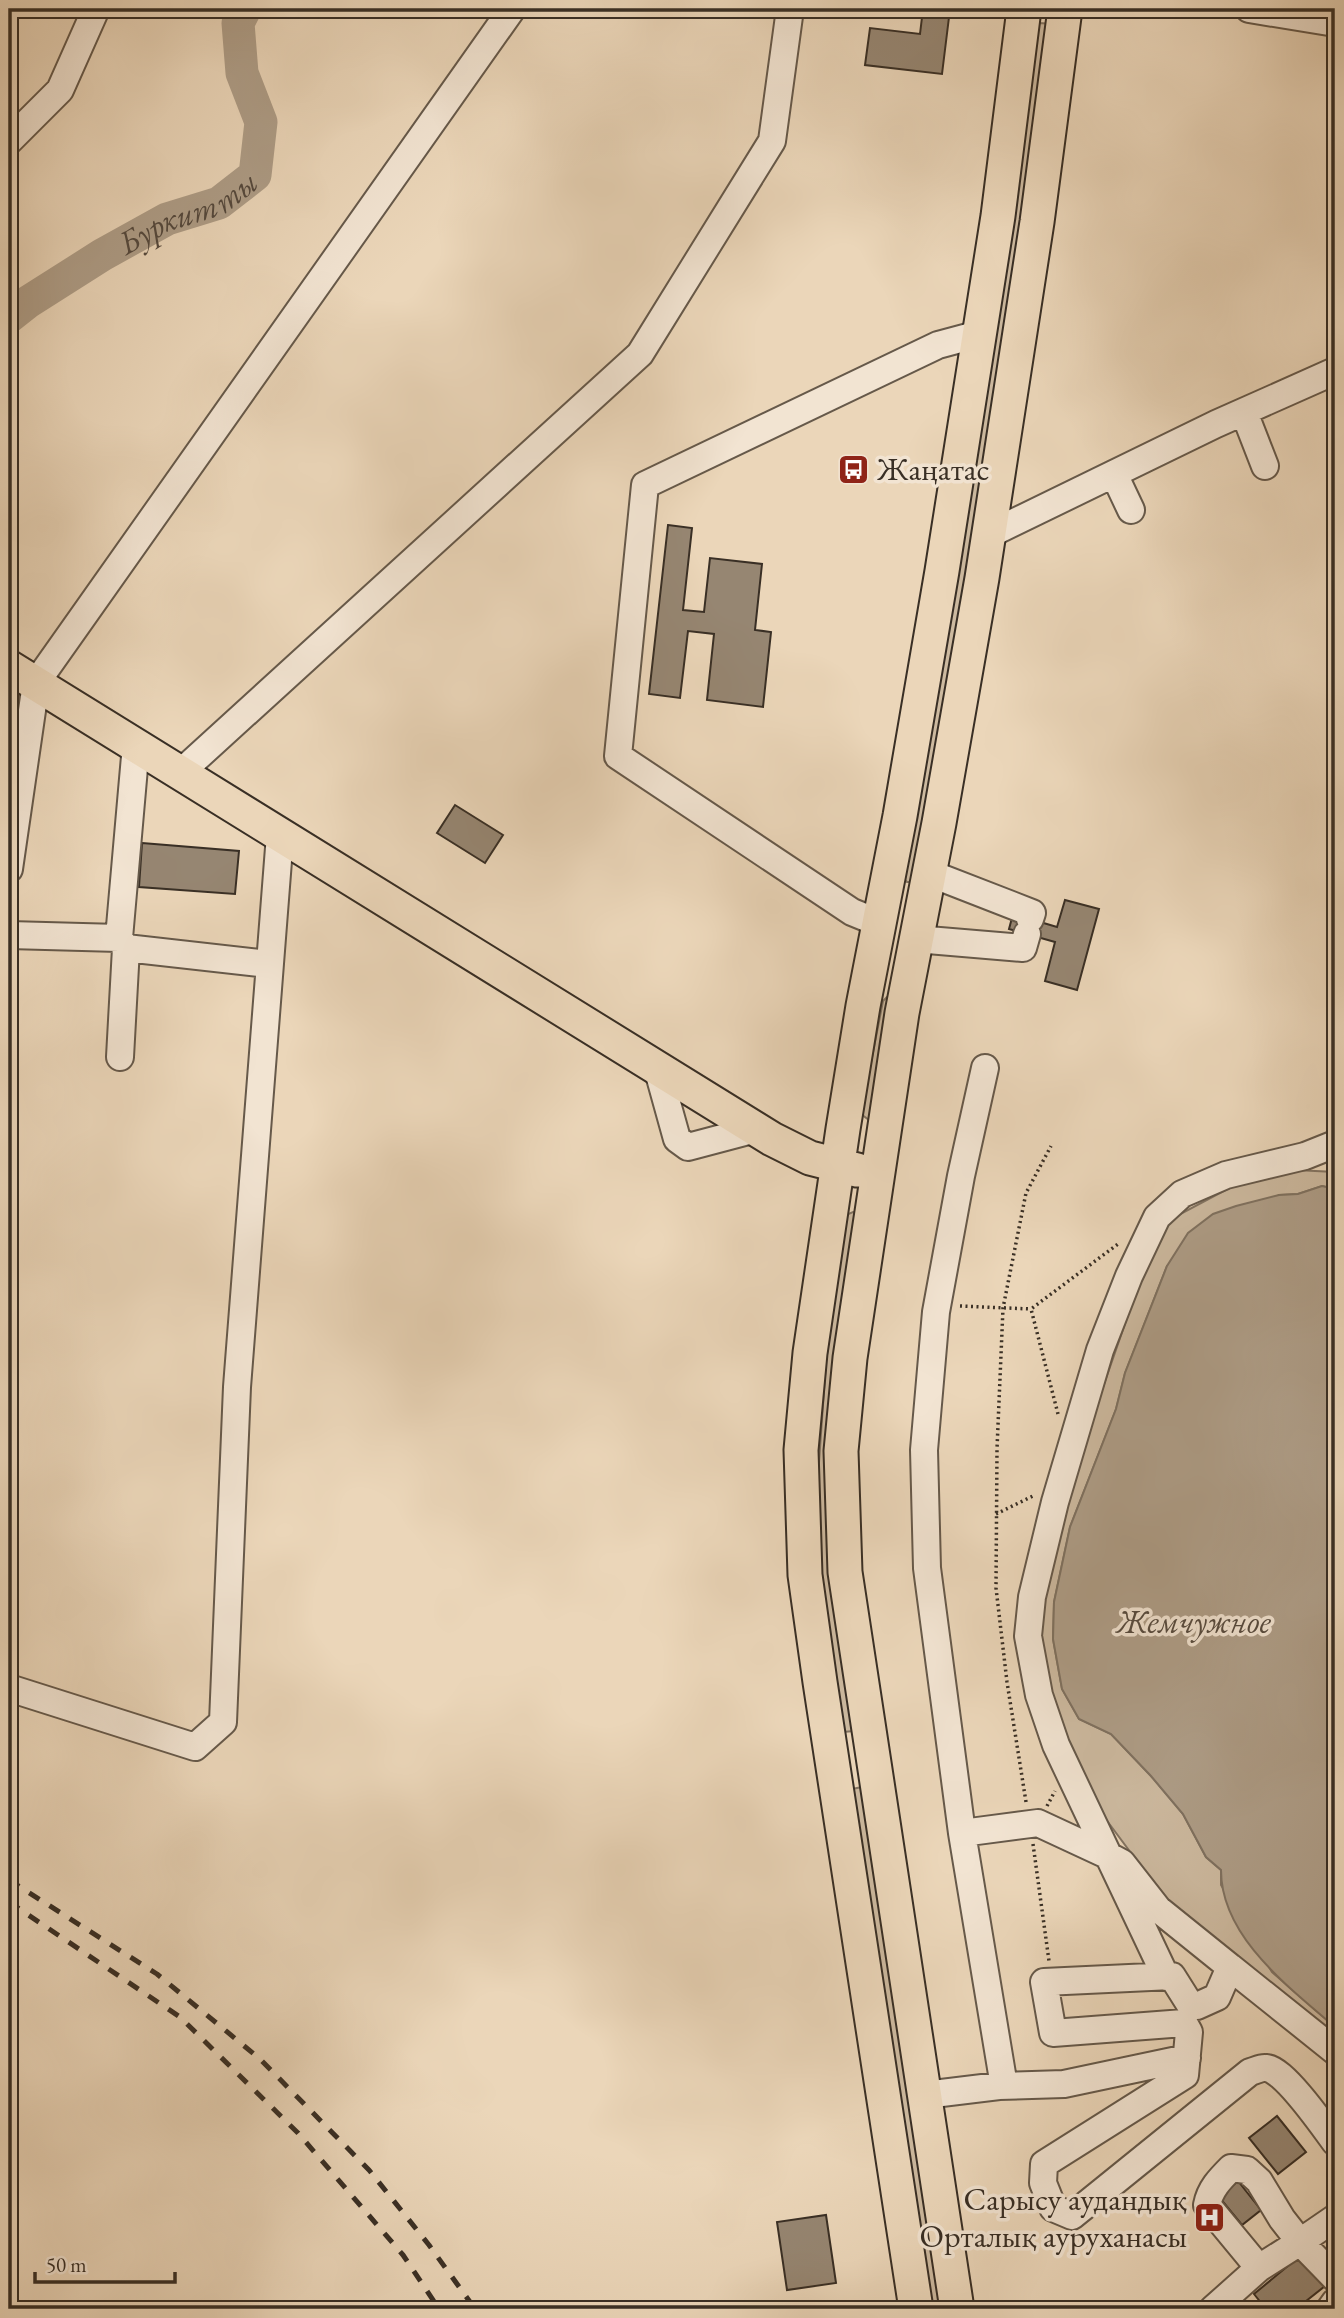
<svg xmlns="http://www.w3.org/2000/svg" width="1344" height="2318" font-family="'EB Garamond',serif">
<rect width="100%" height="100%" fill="#ebd6b9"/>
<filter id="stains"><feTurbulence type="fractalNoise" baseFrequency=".00286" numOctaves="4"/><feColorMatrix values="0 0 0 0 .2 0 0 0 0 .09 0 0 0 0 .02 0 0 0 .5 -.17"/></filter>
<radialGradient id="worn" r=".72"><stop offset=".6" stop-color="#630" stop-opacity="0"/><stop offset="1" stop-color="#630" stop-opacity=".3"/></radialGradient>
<path fill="#cdbaa0" stroke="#837462" stroke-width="2" d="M1039 23 1053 24 1034 171 917 876 913 882H907L902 877 1020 168Z
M887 997H890L871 1120H869L861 1114 883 1001Z
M1295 1170 1335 1172V1189L1322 1186 1298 1194 1279 1195 1167 1266 1125 1373 1116 1409 1070 1527 1054 1602 1053 1639 1062 1689 1079 1719 1111 1734 1151 1776 1183 1814 1206 1857 1221 1870V1885L1272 1972 1335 2027V2051L1172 1908 1099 1810 1070 1745 1052 1696 1035 1636 1075 1468 1154 1240 1169 1220 1233 1186Z
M853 1212 856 1213 854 1731 843 1732 821 1575 816 1505 826 1362 844 1219 846 1215Z
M862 1787 944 2309H928L852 1789Z"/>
<path fill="#ae9d87" stroke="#7f7160" stroke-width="2" d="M1322 1186 1335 1189V2027C1289 1987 1221 1937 1221 1870L1206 1857 1183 1814 1151 1776 1111 1734 1079 1719 1062 1689 1053 1639 1054 1602 1070 1527 1116 1409 1125 1373 1167 1266 1188 1233 1213 1214 1236 1206 1279 1195 1298 1194Z"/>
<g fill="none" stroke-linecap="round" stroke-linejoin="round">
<path stroke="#ae9d87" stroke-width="33" id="s1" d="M9 317 28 302 102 255 167 219 219 203 255 175 261 122 242 73 238 23 245 9"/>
</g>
<path fill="#968672" stroke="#392f25" stroke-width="2" d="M923 9H950L942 74 865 65 870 28 920 34Z
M668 525 692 528 683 610 704 612 710 558 762 564 755 630 771 632 763 707 707 700 714 634 688 631 680 698 649 694Z
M455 805 503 835 485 863 437 833Z
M142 843 239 851 235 894 139 887Z
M1065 900 1099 909 1077 990 1045 981 1055 942 1009 929 1013 914 1057 927Z
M1277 2116 1306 2152 1278 2174 1249 2138Z
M1238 2181 1261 2210 1242 2225 1219 2197Z
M826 2215 836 2283 787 2290 777 2222Z
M1300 2256 1325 2286 1296 2309H1266L1254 2294Z"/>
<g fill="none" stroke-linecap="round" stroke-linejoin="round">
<defs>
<path id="minor" d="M1249 9 1335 23
M9 141 60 90 96 9
M1244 412 1265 466
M1114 474 1131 510
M988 535 1216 424 1335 371
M180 773 640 354 772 141 790 9
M9 869 36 683 512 9
M929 873 1032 913 1030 919
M879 923 852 912 618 756 645 485 938 345 979 334
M9 935 119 938 136 745
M119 938 126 948 268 964
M916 939 1023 948 1027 934
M120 1057 126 948
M657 1067 677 1139 688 1147 756 1129
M9 1688 195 1747 223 1722 237 1387 280 835
M962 1833 927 1568 924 1450 936 1312 961 1176 985 1068
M1166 1977 1056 1745 1039 1695 1028 1636 1032 1597 1055 1502 1100 1350 1129 1276 1157 1217 1182 1194 1226 1175 1305 1156 1335 1144
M1335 2051 1230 1967 1217 1997 1197 2006 1189 2003 1172 1976 1044 1982 1053 2033 1184 2023 1189 2032 1185 2075 1044 2164 1043 2183 1053 2208 1072 2216 1250 2072C1255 2071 1261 2067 1266 2068 1283 2068 1324 2127 1335 2142
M1004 2086 962 1833 1038 1823 1109 1856 1122 1863 1158 1909 1230 1967
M925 2095 999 2086 1064 2084 1187 2058
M1259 2268 1300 2242 1335 2278
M1213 2309 1259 2268 1207 2205C1210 2189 1220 2179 1231 2168L1247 2170 1259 2181 1282 2219 1300 2242 1335 2218
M1330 2309 1335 2302"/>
<path id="major" d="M9 667 772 1139 810 1158 857 1170
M916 2309 820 1682 805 1575 801 1450 810 1353 843 1129 863 1006 900 816 942 571 998 216 1024 9
M957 2309 845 1572 841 1451 850 1358 902 1013 939 823 982 578 1037 222 1065 9"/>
</defs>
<use href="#minor" stroke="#66594a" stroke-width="30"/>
<use href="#major" stroke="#392f25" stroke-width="37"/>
<path stroke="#392f25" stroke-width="3.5" stroke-dasharray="2 3.5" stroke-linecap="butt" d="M960 1306 1031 1309
M1058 1414 1031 1309 1118 1244
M996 1514 1035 1495
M1026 1802 1007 1682 996 1588 997 1449 1003 1308 1026 1193 1051 1146
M1047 1806 1055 1791
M1033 1844 1049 1961"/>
<use href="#minor" stroke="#f2e4d2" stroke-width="26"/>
<use href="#major" stroke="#ebd6b9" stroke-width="33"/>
<path stroke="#392f25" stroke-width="5" stroke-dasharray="12 12" stroke-linecap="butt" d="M9 1880 157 1974 260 2059 369 2170 429 2245 475 2309
M9 1902 180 2017 298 2133 403 2255 439 2309"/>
</g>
<defs>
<symbol id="bus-square" viewBox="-11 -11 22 22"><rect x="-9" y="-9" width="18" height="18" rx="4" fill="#8f2418" stroke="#f2e4d2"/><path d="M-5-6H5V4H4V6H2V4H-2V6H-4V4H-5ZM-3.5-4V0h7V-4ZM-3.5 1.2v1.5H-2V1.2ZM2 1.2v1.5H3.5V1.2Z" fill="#fff"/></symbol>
<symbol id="hospital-square" viewBox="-11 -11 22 22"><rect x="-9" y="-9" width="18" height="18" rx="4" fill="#8f2418" stroke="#f2e4d2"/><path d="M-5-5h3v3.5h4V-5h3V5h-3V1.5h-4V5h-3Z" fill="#fff"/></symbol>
</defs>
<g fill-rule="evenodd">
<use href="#bus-square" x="836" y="452" width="35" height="35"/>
<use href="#hospital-square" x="1192" y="2200" width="35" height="35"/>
</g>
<g text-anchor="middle" stroke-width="7" stroke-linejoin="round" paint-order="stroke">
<g font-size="32" fill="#392f25" stroke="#f2e4d2" text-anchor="start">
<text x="877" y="480">Жаңатас</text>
<text x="1187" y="2210" text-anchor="end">Сарысу аудандық<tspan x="1187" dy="37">Орталық ауруханасы</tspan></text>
</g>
<g font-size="33" font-style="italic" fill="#564a3e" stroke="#f2e4d2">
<text dy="12" stroke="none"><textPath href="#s1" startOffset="208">Буркитты</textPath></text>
<text x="1194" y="1633">Жемчужное</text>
</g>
</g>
<rect width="1344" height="2318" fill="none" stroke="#ebd6b9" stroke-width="35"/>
<rect x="10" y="10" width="1323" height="2297" fill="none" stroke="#392f25" stroke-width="3.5"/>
<rect x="18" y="18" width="1309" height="2283" fill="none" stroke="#392f25" stroke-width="2"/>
<path d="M35 2272v10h140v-10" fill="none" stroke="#392f25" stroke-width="3.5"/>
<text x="46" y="2272" font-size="21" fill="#392f25" stroke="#f2e4d2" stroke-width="5" paint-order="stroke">50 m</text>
<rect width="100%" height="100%" filter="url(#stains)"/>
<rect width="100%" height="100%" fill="url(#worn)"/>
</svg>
